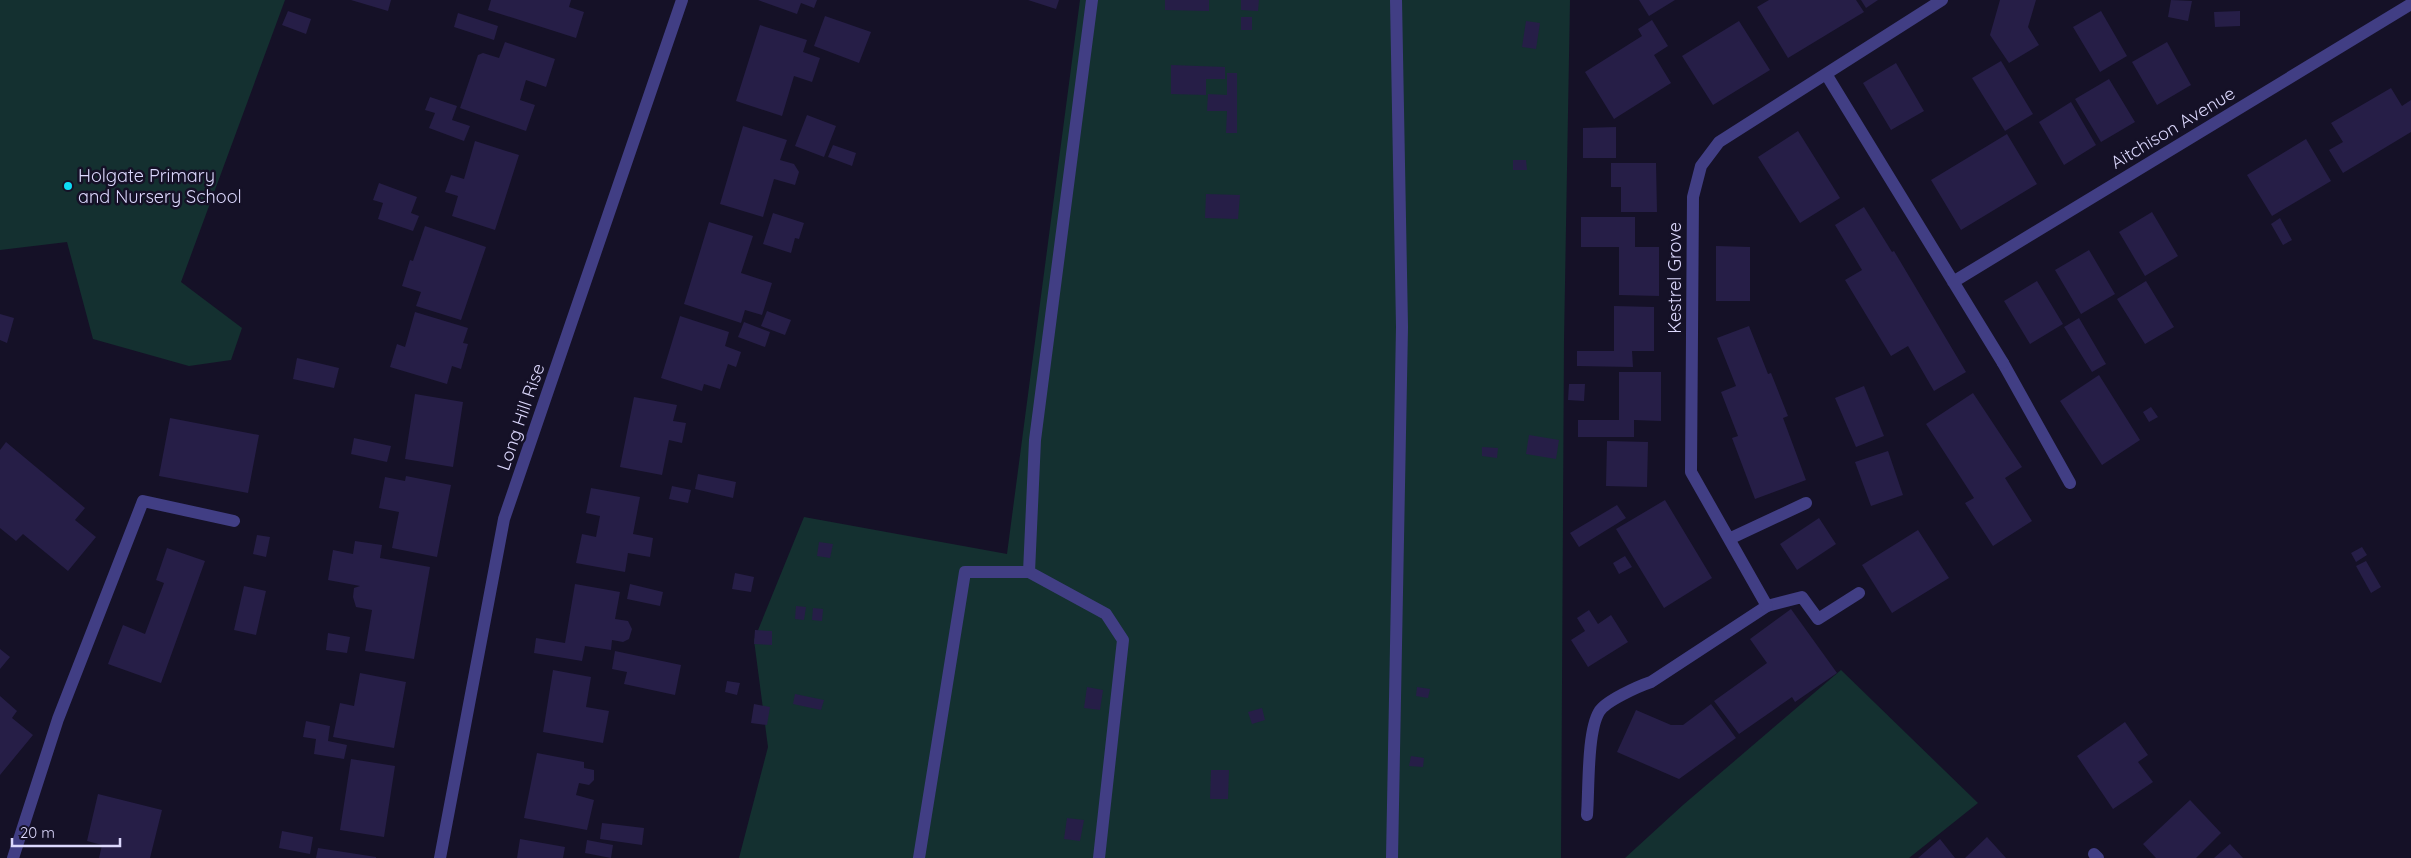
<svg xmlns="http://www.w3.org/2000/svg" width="2411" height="858" font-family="Quicksand,sans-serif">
<rect width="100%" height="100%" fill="#151127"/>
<path fill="#143030" d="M0 0H285L181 282 242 328 231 360 189 366 93 339 67 242 0 250Z
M1080 0H1570L1564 340 1561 858H739L768 747 754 640 804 517 1007 554Z
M1841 670 1978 803 1909 858H1625L1683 805Z"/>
<path fill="#261e47" d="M351 0H391L388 11Z
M491 0H571L569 7 584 12 576 38 488 10Z
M758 0H817L814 8 801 3 797 14Z
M1028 0H1059L1056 9Z
M1165 0H1209V11L1165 10Z
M1241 0H1259L1258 11 1241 10Z
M1639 0H1675L1649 16Z
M1769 0H1856L1864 12 1788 58 1757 7Z
M1861 0H1878L1866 8Z
M2000 0H2036L2028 27 2039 45 2009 63 1990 35Z
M2171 0 2192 1 2188 21 2168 17Z
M288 11 311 19 306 34 282 25Z
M2101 11 2127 56 2100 72 2073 27Z
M2240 11V26L2215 27 2214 12Z
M458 13 498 26 494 40 454 27Z
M825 16 871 32 859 63 814 46Z
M1241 17H1252V30H1241Z
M1652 20 1668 46 1654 55 1671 83 1614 119 1585 72 1642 36 1638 29Z
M1526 21 1540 23 1536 49 1522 47Z
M1739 21 1770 70 1713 105 1682 56Z
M760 25 807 40 803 52 820 58 812 82 794 76 782 116 736 101Z
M505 42 555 59 546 87 526 80 520 100 535 105 526 131 460 108 478 55 483 53 499 58Z
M2167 42 2191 85 2157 105 2132 62Z
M2001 61 2033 114 2005 131 1972 78Z
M1896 63 1924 111 1891 130 1863 83Z
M1171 65 1225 67V79H1206V95L1171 94Z
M1227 73H1237V133H1226L1227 111H1207L1208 94 1227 95Z
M2109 79 2135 122 2101 142 2075 99Z
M2391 88 2402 106 2411 100V132L2343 173 2329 150 2343 142 2331 123Z
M430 97 457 106 452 120 470 126 464 141 429 128 435 113 425 110Z
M2071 102 2096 145 2064 165 2039 122Z
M807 115 836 126 824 157 795 146Z
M743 126 787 140 780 160 794 164 799 172 795 185 774 179 763 217 720 204Z
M1616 127V158H1583V128Z
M1798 131 1840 198 1800 223 1758 157Z
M2007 134 2037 184 1961 230 1931 180Z
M2306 139 2331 181 2272 216 2247 175Z
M475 141 519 155 495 230 452 216 458 196 445 192 451 175 464 179Z
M833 145 856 153 852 166 828 157Z
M1513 160H1526L1527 170H1513Z
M1611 163H1656L1657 212H1621V187H1611Z
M379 183 417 197 411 213 419 216 413 231 378 219 383 203 373 200Z
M1206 194 1240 195 1238 219 1205 218Z
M1864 207 1892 252 1894 251 1966 372 1934 391 1908 346 1891 356 1845 280 1862 270 1835 225Z
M2152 212 2178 256 2145 276 2119 232Z
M773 213 804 223 799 239 795 238 791 253 763 244Z
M1581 217H1635V247H1659V296L1619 295V247H1581Z
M2280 218 2292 240 2283 245 2271 224Z
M709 222 753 236 741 273 772 283 762 315 745 310 741 323 684 304Z
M425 226 486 247 461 320 416 306 421 292 402 286 410 260 413 261Z
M1716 246 1750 247V301H1716Z
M2089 250 2115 294 2081 314 2055 270Z
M2037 281 2063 324 2030 344 2004 301Z
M2146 281 2174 327 2145 344 2117 299Z
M1614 306 1654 307V351H1632L1633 367 1577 366V351H1614Z
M767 311 791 320 785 335 761 326Z
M415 312 468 328 463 343 468 344 461 369 452 366 447 384 390 367 397 344 405 347Z
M0 314 14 318 7 343 0 340Z
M680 316 729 332 725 346 741 352 736 367 728 364 720 389 704 384 702 391 661 378Z
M2079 318 2106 364 2092 372 2064 327Z
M744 322 770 332 765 347 738 337Z
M1749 326 1768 374 1771 373 1788 416 1783 418 1806 480 1755 499 1732 438 1738 436 1721 392 1736 386 1717 338Z
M297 358 339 368 334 388 293 379Z
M1619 372H1661V421L1634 420V437H1578V420H1619Z
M2099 375 2140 440 2102 465 2060 401Z
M1569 384H1585L1584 401 1568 400Z
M1864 386 1884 436 1856 447 1835 398Z
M1973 393 2022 467 2005 478 2032 521 1993 546 1965 503 1974 498 1926 424Z
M415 394 463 402 453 467 405 459Z
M634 397 677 405 673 421 686 423 682 443 669 440 662 475 620 467Z
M2151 407 2158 417 2149 422 2143 412Z
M170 418 259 435 248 493 159 476Z
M1529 435 1559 440 1556 459 1526 454Z
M354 438 391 446 387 462 351 454Z
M1607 441 1648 442 1647 487 1606 486Z
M6 442 85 508 75 520 96 537 68 571 23 534 16 541 0 528V450Z
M1482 447 1498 448 1497 458 1482 456Z
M1888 451 1903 495 1871 506 1855 462Z
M698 474 736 482 733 498 695 489Z
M406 476 451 485 437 557 392 548 399 512 379 508 385 477 405 481Z
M672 486 691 490 688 503 669 499Z
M591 488 640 497 633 534 653 538 650 557 628 553 625 572 576 563 582 534 596 537 600 516 586 513Z
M1665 500 1712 578 1664 608 1616 529Z
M1617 505 1626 518 1579 547 1570 533Z
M1819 518 1836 544 1797 570 1780 544Z
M1918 530 1949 578 1892 613 1862 565Z
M257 535 270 537 266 557 253 554Z
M355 541 382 545 380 558 430 567 414 659 365 651 372 610 356 607 353 597 354 588 360 586 328 580 333 550 353 554Z
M819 542 833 544 830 558 817 556Z
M2362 547 2367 555 2356 562 2351 553Z
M167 548 205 561 161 683 108 664 123 625 145 634 164 583 156 580Z
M1625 556 1632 567 1619 574 1613 563Z
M2366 561 2381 587 2371 593 2356 566Z
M735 573 754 577 751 592 732 589Z
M575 584 620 592 615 619 628 621 632 629 629 639 623 642 612 640 611 650 585 646 582 661 534 653 536 638 565 643Z
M630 584 663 592 660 606 627 599Z
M244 586 266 591 256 635 234 630Z
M796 606 806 607 804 620 795 619Z
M813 608 823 609 822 621 812 620Z
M1791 609 1837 673 1795 702 1792 697 1739 734 1714 701 1767 663 1750 639Z
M1589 610 1598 624 1611 615 1628 642 1588 667 1571 640 1585 631 1577 618Z
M755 630 772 631V645L754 644Z
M328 633 350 637 347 653 326 650Z
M0 649 10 657 0 669Z
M615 651 681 665 675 695 624 684 627 672 612 669Z
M553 670 591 677 586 707 609 711 603 743 543 732Z
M360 673 406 682 394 748 333 737 340 703 354 706Z
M727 681 740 683 737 695 725 692Z
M1087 687 1103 690 1100 710 1084 708Z
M1417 687 1430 689 1428 698 1416 696Z
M795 694 824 700 821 710 793 704Z
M0 696 17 711 12 718 33 735 0 775Z
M754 704 770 707 767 725 751 723Z
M1711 704 1736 738 1679 779 1617 752 1636 710 1671 725H1683Z
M1262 708 1265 720 1252 724 1248 712Z
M306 721 330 726 328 741 347 745 344 759 314 754 316 739 303 737Z
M2125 722 2148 755 2138 762 2153 782 2113 809 2077 756Z
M537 753 584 762V768L594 770V780L589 785 579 783 576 795 594 800 587 830 524 818Z
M1411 756 1424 758 1423 767 1409 766Z
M351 759 395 766 384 837 340 830Z
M1211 770H1229L1228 799H1210Z
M98 794 162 810 150 858H99L102 845 87 841Z
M2190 800 2221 833 2196 858H2156L2143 844Z
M1067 818 1084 820 1080 841 1064 839Z
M602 823 644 828 642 845 600 839Z
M282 831 313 837 310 854 279 848Z
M1987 837 2006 858H1965Z
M520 839 565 847 563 858H517Z
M1940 839 1955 858H1918Z
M587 840 613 845 611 858 585 853Z
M2230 844 2243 858H2214Z
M318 848 376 857V858H316Z"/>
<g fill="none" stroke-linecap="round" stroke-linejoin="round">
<path stroke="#413e84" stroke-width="12" d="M2003 363 2070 483
M1029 572 1035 440 1092 0
M1587 815C1589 790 1587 732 1599 712 1605 701 1639 686 1651 682L1767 606 1802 597 1818 619 1859 593
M2094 854 2098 858
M13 858 58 719 143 501 234 521
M919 858 965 572H1029L1106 614 1123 640 1099 858
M1392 858 1402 327 1396 0"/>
<path stroke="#413e84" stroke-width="12" d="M1826 74 2003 363
M1953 282 2411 4
M1729 539 1806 503
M1767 606 1691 472 1693 197 1701 166 1719 142 1942 0
M440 858 504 519 682 0"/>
</g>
<circle fill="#0ddcf5" stroke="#151127" stroke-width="2" cx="68" cy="186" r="5"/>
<g text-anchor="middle" stroke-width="5" stroke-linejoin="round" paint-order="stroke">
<g font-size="18" fill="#dcd8fd" stroke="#151127">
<text transform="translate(2173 128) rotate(-31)" y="6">Aitchison Avenue</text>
<text transform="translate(1675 278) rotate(-90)" y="6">Kestrel Grove</text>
<text transform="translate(521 417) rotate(-71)" y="6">Long Hill Rise</text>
</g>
<g font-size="18" fill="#dcd8fd" stroke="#151127" text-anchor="start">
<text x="78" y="182">Holgate Primary<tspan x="78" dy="21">and Nursery School</tspan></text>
</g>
</g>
<path d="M12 838v8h108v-8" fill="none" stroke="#dcd8fd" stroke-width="2.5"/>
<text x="20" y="838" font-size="15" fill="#dcd8fd" stroke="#151127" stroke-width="4" paint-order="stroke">20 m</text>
</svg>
